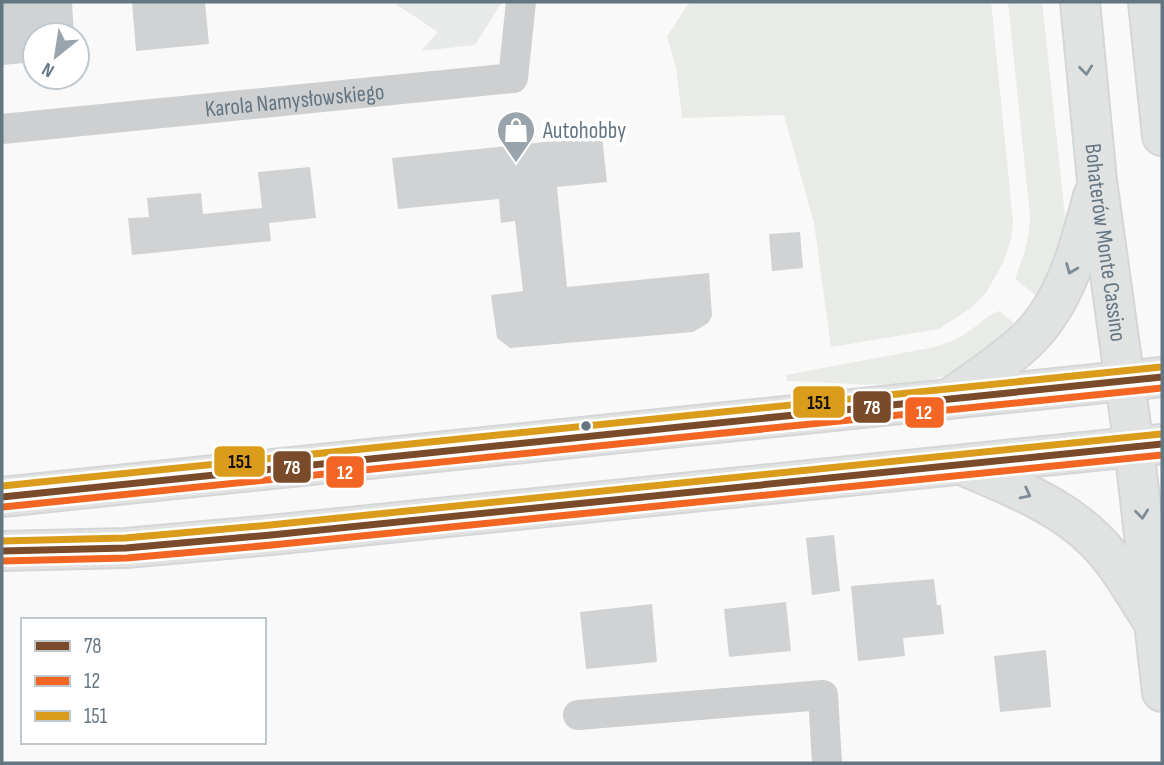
<svg xmlns="http://www.w3.org/2000/svg" width="1164" height="765" font-family="'Sofia Sans Condensed',sans-serif">
<rect width="100%" height="100%" fill="#f9f9f9"/>
<path fill="#e8e9e9" d="M393 2H502L475 45 421 51 438 32Z"/>
<path fill="#e8ebe6" d="M689 2H991L1013 221 1011 239 1004 261 986 293 972 307 939 329 831 347 814 223 784 115 682 118 676 67 667 37Z
M1008 2H1042L1066 225 1043 301 1015 279C1023 258 1030 239 1030 216Z
M999 311 1023 330C1003 342 975 365 954 373 902 392 841 382 787 381L786 375 935 347C948 343 960 338 971 330 981 323 987 315 999 311Z"/>
<path fill="#d0d2d3" d="M2 2H72L74 35H35V62L2 65Z
M132 2H205L209 44 136 51Z
M602 136 607 182 557 187 567 287 709 273 712 316 708 323 693 332 510 348 497 338 491 295 523 291 515 221 501 223 499 199 398 209 392 158Z
M310 167 316 218 269 223 271 241 132 255 128 218 149 217 147 198 201 193 203 214 262 208 258 172Z
M800 232 803 268 772 271 769 234Z
M834 535 840 591 812 595 806 538Z
M934 579 937 605H941L944 634 903 638 905 656 858 661 851 586Z
M786 602 791 651 729 657 724 609Z
M652 604 657 662 586 669 580 612Z
M1046 650 1051 707 1000 712 994 656Z"/>
<g fill="none" stroke-linecap="round" stroke-linejoin="round">
<defs>
<path id="secondary" d="M2 497 1162 377
M2 551 126 548 271 535 1162 444"/>
<g id="primary">
<path id="s2" d="M1080 2 1097 181 1134 447 1162 692"/>
<path d="M1148 2 1162 136"/>
<path d="M949 399C976 379 1006 361 1030 337 1067 299 1080 245 1093 196"/>
<path d="M964 466C1010 486 1061 505 1096 541 1118 563 1133 591 1150 617"/>
</g>
</defs>
<use href="#secondary" stroke="#d5d6d7" stroke-width="42"/>
<use href="#primary" stroke="#d5d6d7" stroke-width="42"/>
<g stroke="#cecfd0" stroke-width="30">
<path id="s1" d="M2 129 513 78 521 2"/>
<path d="M578 715 823 695 827 763"/>
</g>
<use href="#secondary" stroke="#e1e2e2" stroke-width="38"/>
<use href="#primary" stroke="#e1e2e2" stroke-width="38"/>
<defs>
<path id="bus-1" d="M2 497 1162 377
M2 551 126 548 271 535 1162 444"/>
<path id="bus-2" d="M3 507 1162 388
M2 561 127 558 272 545 1162 455"/>
<path id="bus-3" d="M2 486 1161 367
M2 541 125 538 270 525 1161 434"/>
</defs>
<use href="#bus-1" stroke="#fff" stroke-width="12"/>
<use href="#bus-2" stroke="#fff" stroke-width="12"/>
<use href="#bus-3" stroke="#fff" stroke-width="12"/>
<use href="#bus-1" stroke="#7a4b2a" stroke-width="7"/>
<use href="#bus-2" stroke="#f26522" stroke-width="7"/>
<use href="#bus-3" stroke="#da9c1a" stroke-width="7"/>
</g>
<defs><path id="oneway-chevron" d="M-2-3.5L2.5 0L-2 3.5" fill="none" stroke-width="1.6" stroke-linecap="round" stroke-linejoin="round" transform="scale(1.75)"/></defs>
<g stroke="#7e8c96">
<use href="#oneway-chevron" transform="translate(1086 70) rotate(84)"/>
<use href="#oneway-chevron" transform="translate(1071 269) rotate(112)"/>
<use href="#oneway-chevron" transform="translate(1026 494) rotate(27)"/>
<use href="#oneway-chevron" transform="translate(1142 514) rotate(84)"/>
</g>
<defs>
<symbol id="shop-pin" viewBox="-11 -11 22 30"><path d="M0 17L-7.5 6A9.5 9.5 0 1 1 7.5 6Z" fill="#99a4ac" stroke="#fff"/><path d="M-5-2.5h2.3a2.7 3.5 0 0 1 5.4 0H5L5.5 6h-11ZM-1.5-2.5h3a1.5 2.3 0 0 0-3 0Z" fill="#fff"/></symbol>
</defs>
<g fill-rule="evenodd">
<use href="#shop-pin" x="494" y="108" width="44" height="60"/>
</g>
<circle fill="#657683" stroke="#fff" stroke-width="2.5" cx="586" cy="426" r="6"/>
<g text-anchor="middle" stroke-width="7" stroke-linejoin="round" paint-order="stroke">
<g font-size="23" fill="#657683" stroke="#fff">
<text dy="8" stroke="none"><textPath href="#s1" startOffset="294">Karola Namysłowskiego</textPath></text>
<text dy="8" stroke="none"><textPath href="#s2" startOffset="242">Bohaterów Monte Cassino</textPath></text>
</g>
<g font-size="23" fill="#657683" stroke="#fff" text-anchor="start">
<text x="543" y="138">Autohobby</text>
</g>
</g>
<g stroke="#fff" stroke-width="2.5">
<rect x="792" y="385" width="54" height="34" rx="7" fill="#da9c1a"/>
<rect x="852" y="390" width="40" height="34" rx="7" fill="#7a4b2a"/>
<rect x="904" y="396" width="41" height="33" rx="7" fill="#f26522"/>
<rect x="213" y="445" width="53" height="33" rx="7" fill="#da9c1a"/>
<rect x="272" y="450" width="40" height="34" rx="7" fill="#7a4b2a"/>
<rect x="325" y="455" width="40" height="34" rx="7" fill="#f26522"/>
</g>
<g font-size="19" text-anchor="middle" font-weight="bold" fill="#fff">
<text x="872" y="414">78</text>
<text x="924" y="419">12</text>
<text x="292" y="474">78</text>
<text x="345" y="479">12</text>
</g>
<g font-size="19" text-anchor="middle" font-weight="bold" fill="#111">
<text x="819" y="409">151</text>
<text x="240" y="468">151</text>
</g>
<rect width="1164" height="765" fill="none" stroke="#657683" stroke-width="7"/>
<rect x="21" y="618" width="245" height="126" fill="#ffffff" stroke="#c1c8cd" stroke-width="2"/>
<rect x="35" y="641" width="35" height="10" fill="#7a4b2a" stroke="#c1c8cd" stroke-width="2"/>
<text x="84" y="653" font-size="21" fill="#657683">78</text>
<rect x="35" y="676" width="35" height="10" fill="#f26522" stroke="#c1c8cd" stroke-width="2"/>
<text x="84" y="688" font-size="21" fill="#657683">12</text>
<rect x="35" y="711" width="35" height="10" fill="#da9c1a" stroke="#c1c8cd" stroke-width="2"/>
<text x="84" y="723" font-size="21" fill="#657683">151</text>
<g transform="translate(56 56) rotate(210)"><circle r="33" fill="#ffffff" stroke="#c1c8cd" stroke-width="2"/>
<path d="M0-5L12 26L0 18L-12 26Z" fill="#99a4ac"/>
<text y="-10" font-size="19" font-weight="bold" text-anchor="middle" fill="#657683">N</text>
</g>
</svg>
